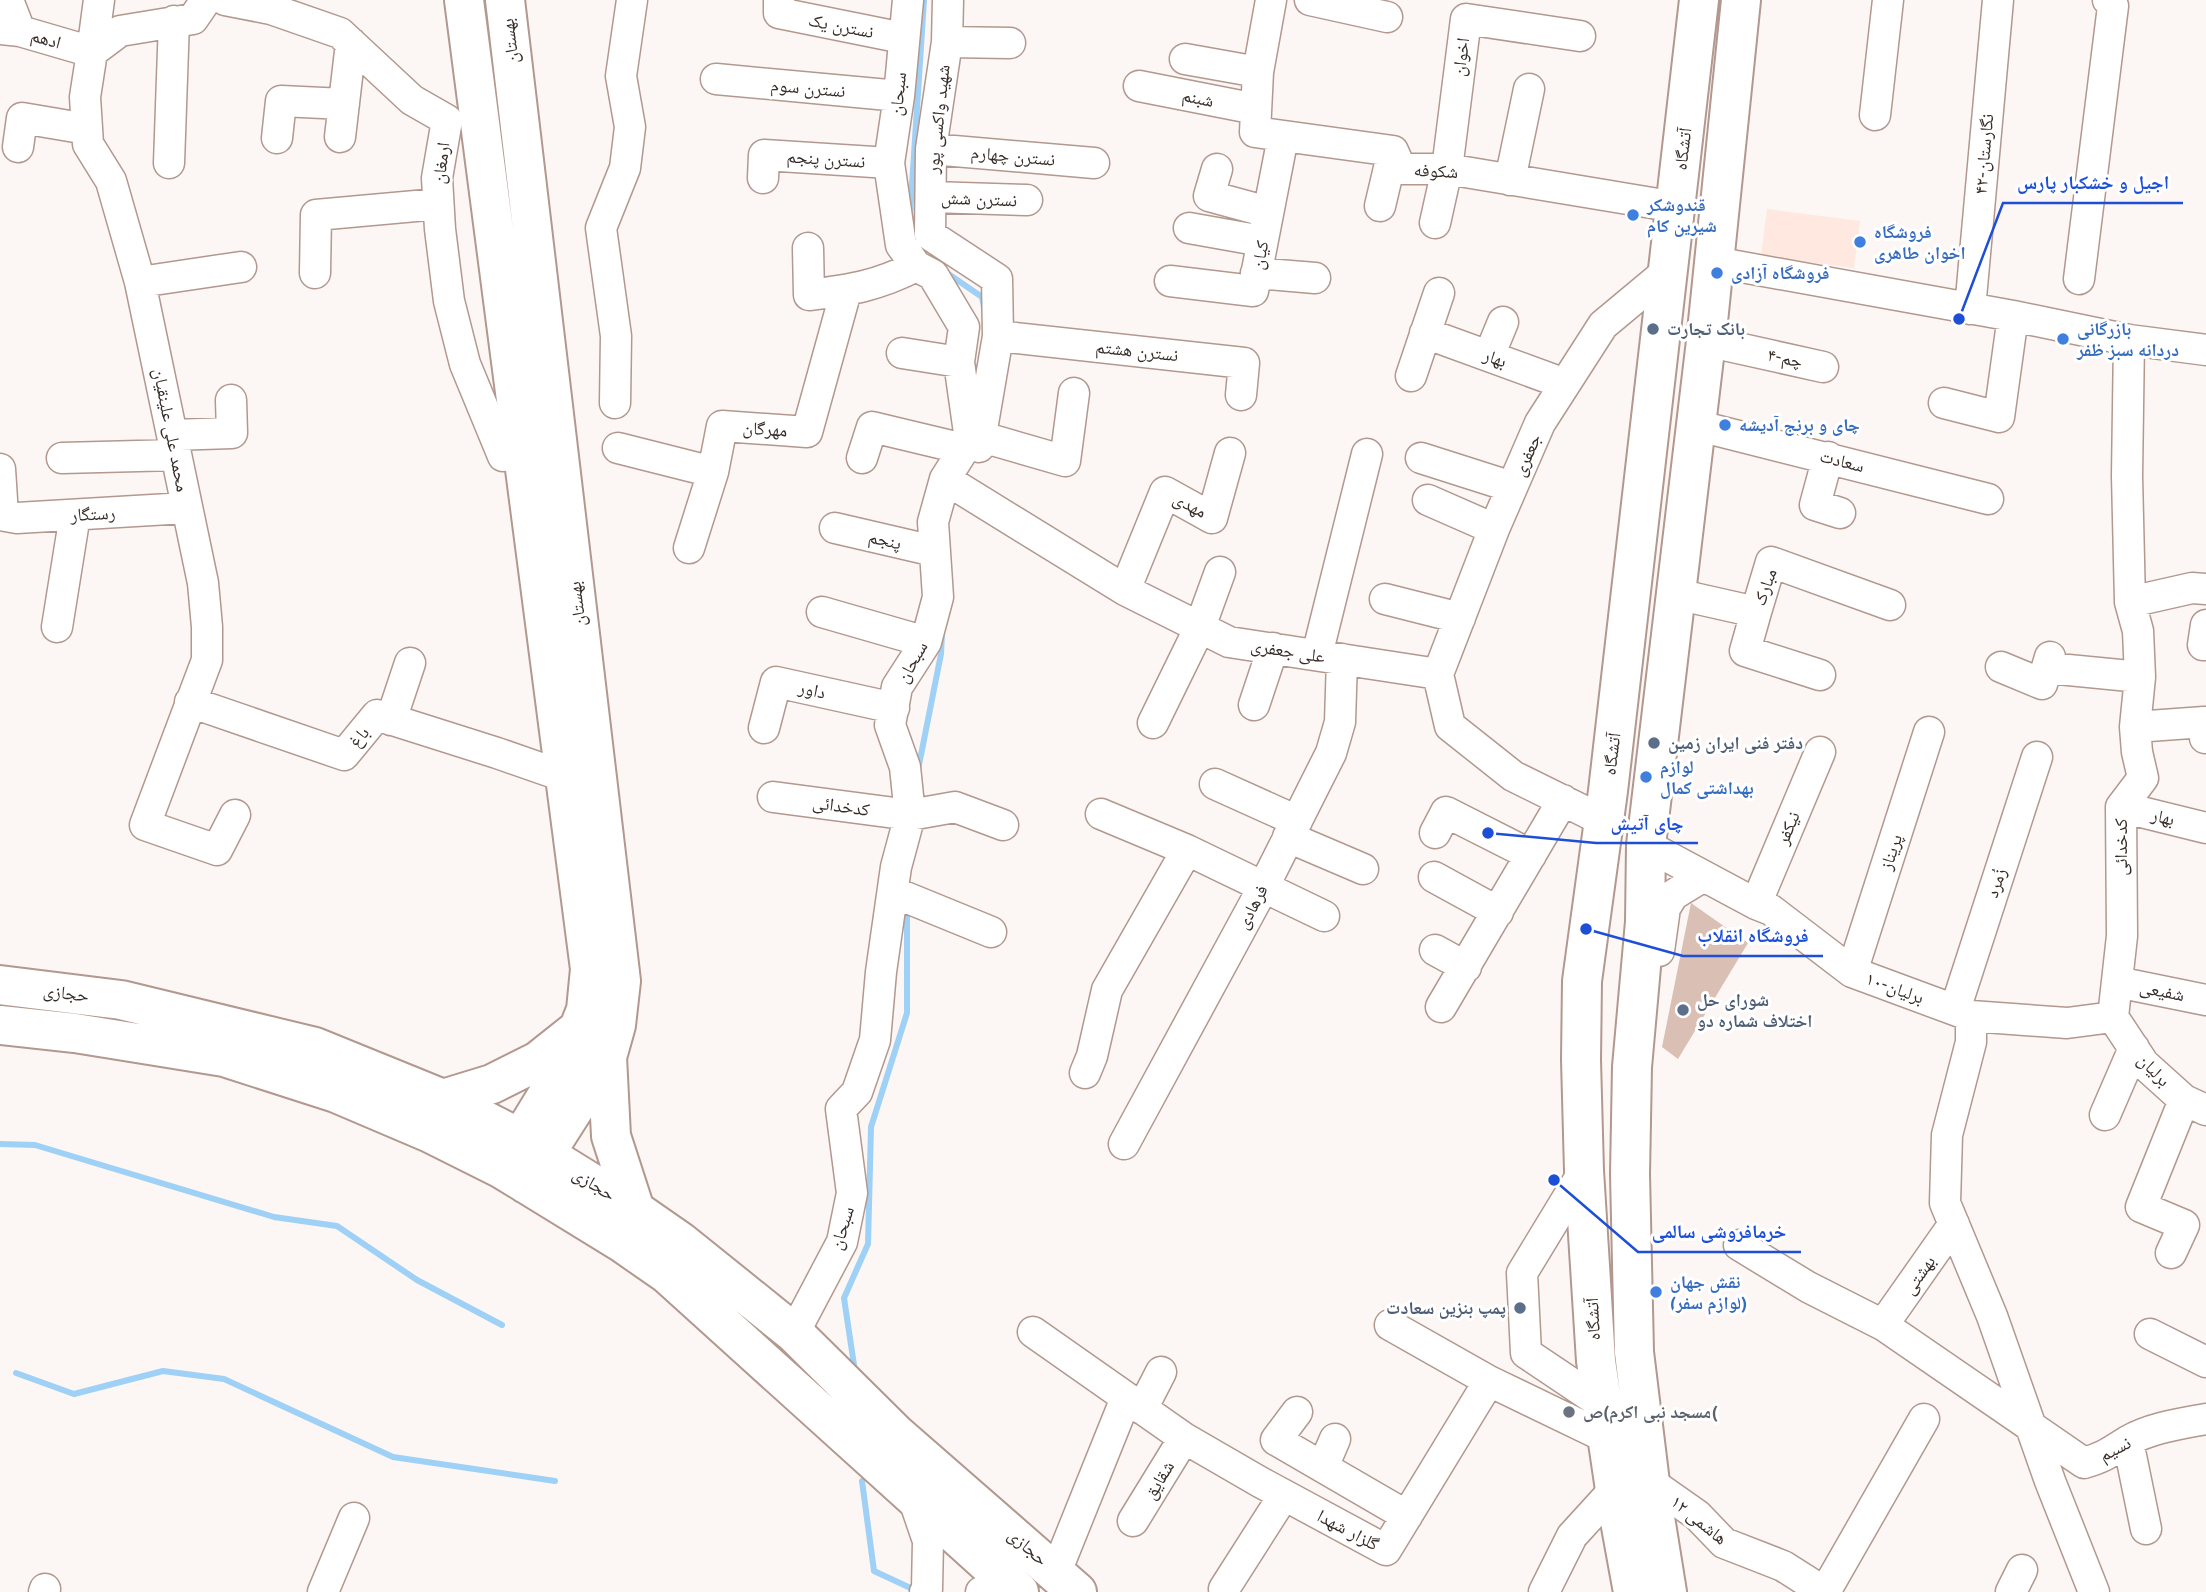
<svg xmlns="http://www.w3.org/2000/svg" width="2206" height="1592" font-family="'PT Sans','Noto Naskh Arabic',sans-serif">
<rect width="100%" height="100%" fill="#fcf7f5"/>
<path fill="#fee8e0" d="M1767 209 1860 221 1854 268 1761 256Z"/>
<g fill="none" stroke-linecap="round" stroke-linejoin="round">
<path stroke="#9ed1f5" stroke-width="6" d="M910 216 924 0
M944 271 982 297 984 307
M918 770 941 654 942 633
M0 1144 35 1145 274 1217 337 1226 417 1280 502 1325
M854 1365 844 1298 868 1244 871 1127 907 1013V906
M16 1373 74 1394 163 1371 224 1379 393 1457 555 1481
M862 1481 874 1571 917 1591"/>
</g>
<path fill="#dabfb4" d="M1691 903 1748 943 1678 1059 1662 1047Z"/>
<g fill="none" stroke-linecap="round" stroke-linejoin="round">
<defs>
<path id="minor" d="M8 0 20 31
M206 0 193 19 120 31 92 52 85 97 88 144 111 181 140 282 203 583 207 627V660L145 825 217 850 235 815
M225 0 271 9 340 33 412 100 447 120 437 178 440 229 449 301 465 364 503 456
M779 0V13L903 38
M948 0 947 42 931 149 930 235 997 279 998 336 979 447
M1271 0 1258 72 1255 132 1393 151 1401 169H1447L1676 207
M1310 0 1387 17
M0 29 20 31 92 52 99 0
M947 42 1010 43
M1185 59 1258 72
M716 79 899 96
M1139 86 1256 109
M1875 115 1888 0
M340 137 351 43
M277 138 281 101 344 104
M18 147 22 118 87 129
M931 149 1094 163
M169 163 174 21
M1217 169 1209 196 1268 212
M763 178 764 155 889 163
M1510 180 1529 89
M931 197 1027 200
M1380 206 1393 151
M1435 223 1447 169 1466 19 1580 36
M1189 228 1262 241
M808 248 809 295C850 290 878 286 916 266
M1714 262 2013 316 2129 340 2206 350
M315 273 316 215 438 204
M1256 273 1315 278
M2079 279 2113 6 2108 0
M1170 281 1253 291 1283 137
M140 282 241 267
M1970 309 1998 0
M1425 333 1565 384
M998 336 1244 363 1241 395
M1706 341 1823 367
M902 353 959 362
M1489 356 1503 322
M1411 376 1439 293
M615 403 616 336 601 228 625 168 630 127 621 76 632 0
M1944 403 1999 417 2013 316
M1695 425 1988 499
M172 435 232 433 231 400
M982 437 1065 461 1074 393
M618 448 713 472 722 426 807 432 846 291
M1828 457 1815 505 1840 513
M62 458 176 455
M862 458 872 427 964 449
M1421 458 1512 487
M0 469 3 515
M945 479 1125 590 1229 642 1438 674 1450 726 1513 776 1604 821
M1428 500 1494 529
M0 515 17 518 186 508
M835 528 934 551
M689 548 713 472
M1125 590 1165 492 1212 518 1230 453
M1676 594 1756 612 1771 562 1890 605
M1385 599 1460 618
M2130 602 2192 588 2206 589
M822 612 926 642
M1756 612 1745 651 1820 675
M2206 625 2203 645H2206
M57 627 75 515
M1317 655 1367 454
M2001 667 2042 684 2050 657
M2048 668 2140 677
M1438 674 1494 529 1540 423 1603 325 1669 270
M190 702 344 755 377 715 497 753 566 777
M1254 705 1273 648
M391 720 410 663
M1153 723 1200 627 1220 572
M2135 727 2204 722 2205 738
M764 728 776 682 894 708
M1215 784 1297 821
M773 797 910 815 955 807 1003 825
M2121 807 2206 828
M1101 814 1187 850
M1435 833 1446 812 1531 855
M1288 837 1363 869
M1646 845 1756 904 1771 910 1852 972 1971 1016 2067 1023 2113 1017
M1434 877 1498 912
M893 892 991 932
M1756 904 1820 752
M1435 950 1466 967
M1659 951 1665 908 1673 895 1704 876
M1852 972 1929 732
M2117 982 2206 1000
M1441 1007 1563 800
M1955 1010 2037 757
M1971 1016V1042L1947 1135 1945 1203 1992 1316 2050 1481 2094 1592
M2113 1017 2122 936 2121 807 2143 778 2137 752 2135 727 2140 677 2138 631 2130 602 2127 476 2129 340
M2113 1017 2144 1064 2184 1100 2206 1110
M1085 1073 1092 1056 1107 990 1187 850 1324 916
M2105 1115 2134 1048
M1124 1144 1264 886 1331 753 1340 722 1342 659
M1584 1171 1522 1273 1526 1353 1602 1404
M1739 1245 1808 1287 1883 1325 2084 1463C2105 1457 2110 1452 2128 1441 2151 1428 2179 1424 2206 1419
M2171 1253 2184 1225 2141 1207 2184 1100
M1390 1325 1489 1381
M1883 1325 1954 1224
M1033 1332 1184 1438 1260 1482 1386 1550 1489 1381 1607 1438
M794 1333 842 1242 852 1193 841 1109 857 1092 875 1040 881 972 896 867 910 815 905 767 890 725 897 687 926 642 938 597 933 522 945 479 964 449 969 433 959 362 964 327 933 275 916 266 901 245 889 163 899 96 908 0
M2150 1334 2206 1362
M1142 1409 1161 1372
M1297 1412 1276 1440 1407 1516
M2128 1441 2146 1529
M1323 1467 1335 1439
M1650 1482 1697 1515 1724 1543 1783 1566 1824 1592
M913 1497 928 1541 927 1589 925 1592
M1133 1521 1184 1438
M1056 1572 1126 1398
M1224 1589 1284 1495
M44 1592 45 1589
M323 1592 354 1518
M981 1592 1012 1587
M1544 1592 1572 1536 1614 1490
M1825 1592 1924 1419
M2011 1592 2022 1570"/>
<path id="major" d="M464 0 590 969 586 1010 562 1071 502 1169
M505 0 621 981 616 1025 607 1057 526 1184
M0 985 121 1000 315 1047 443 1099 519 1138 635 1210 681 1242 794 1333 895 1433 1077 1592
M0 1025 75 1033 224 1057 336 1093 430 1133 502 1169 621 1242 667 1274 1019 1592
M607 1057 611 1136 635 1210
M443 1099 492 1084 538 1061 577 1030
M1633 1592 1618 1510 1596 1361 1584 1171 1581 1060 1582 981 1608 791 1699 0
M1667 1592 1652 1499 1634 1352 1630 1174 1632 1067 1645 922 1646 845 1706 341 1741 0"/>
</defs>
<use href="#minor" stroke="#b2988e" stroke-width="33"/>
<use href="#major" stroke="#b2988e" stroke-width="42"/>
<use href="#minor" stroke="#fff" stroke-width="30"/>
<use href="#major" stroke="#fff" stroke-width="38"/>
</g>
<g fill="#3f7fe0" stroke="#fff" stroke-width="2.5">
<circle cx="1633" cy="215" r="7"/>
<circle cx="1860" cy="242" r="7"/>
<circle cx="1717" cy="273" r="7"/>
<circle cx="2063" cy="339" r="7"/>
<circle cx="1725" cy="425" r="7"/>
<circle cx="1646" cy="777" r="7"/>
<circle cx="1656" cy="1292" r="7"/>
</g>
<g fill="#5c6f8a" stroke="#fff" stroke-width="2.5">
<circle cx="1653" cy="329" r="7"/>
<circle cx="1654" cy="743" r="7"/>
<circle cx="1683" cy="1010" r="7"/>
<circle cx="1520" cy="1308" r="7"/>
</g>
<circle fill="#6b7280" stroke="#fff" stroke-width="2.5" cx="1569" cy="1412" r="7"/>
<g text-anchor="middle" stroke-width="6" stroke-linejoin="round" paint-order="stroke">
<g font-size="18" fill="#362c28" stroke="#fff">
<text transform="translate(841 26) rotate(11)" y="6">نسترن یک</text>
<text transform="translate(46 39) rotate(16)" y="6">ادهم</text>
<text transform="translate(510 41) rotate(-97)" y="6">بهستان</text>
<text transform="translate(1461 57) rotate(-83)" y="6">اخوان</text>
<text transform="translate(808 88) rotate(5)" y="6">نسترن سوم</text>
<text transform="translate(898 94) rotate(-84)" y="6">سبحان</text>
<text transform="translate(1198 98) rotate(11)" y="6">شبنم</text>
<text transform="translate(938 119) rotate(-84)" y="6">شهید واکسی پور</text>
<text transform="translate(1683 149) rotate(-83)" y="6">آتشگاه</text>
<text transform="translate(1984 154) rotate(-85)" y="6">۴۲-نگارستان</text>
<text transform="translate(1013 156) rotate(5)" y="6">نسترن چهارم</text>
<text transform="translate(826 159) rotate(4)" y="6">نسترن پنجم</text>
<text transform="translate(441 163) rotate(-83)" y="6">ارمغان</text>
<text transform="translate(1436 171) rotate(3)" y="6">شکوفه</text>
<text transform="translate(979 199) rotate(2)" y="6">نسترن شش</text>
<text transform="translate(1260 255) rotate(-79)" y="6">کیان</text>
<text transform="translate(1137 351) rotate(6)" y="6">نسترن هشتم</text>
<text transform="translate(1495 358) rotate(20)" y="6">بهار</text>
<text transform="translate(1785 358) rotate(12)" y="6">۴-چم</text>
<text transform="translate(765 429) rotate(4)" y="6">مهرگان</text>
<text transform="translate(171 430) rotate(79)" y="6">محمد علی علینقیان</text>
<text transform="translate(1527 455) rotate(-66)" y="6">جعفری</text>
<text transform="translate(1842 461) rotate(14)" y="6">سعادت</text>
<text transform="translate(1190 505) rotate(28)" y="6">مهدی</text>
<text transform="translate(93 514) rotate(-3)" y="6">رستگار</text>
<text transform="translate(885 540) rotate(13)" y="6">پنجم</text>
<text transform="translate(1765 587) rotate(-70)" y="6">مبارک</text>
<text transform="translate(577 604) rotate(-97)" y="6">بهستان</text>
<text transform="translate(1288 651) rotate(9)" y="6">علی جعفری</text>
<text transform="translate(912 662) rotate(-60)" y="6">سبحان</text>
<text transform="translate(812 690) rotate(12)" y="6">داور</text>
<text transform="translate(359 737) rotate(-50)" y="6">باغ</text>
<text transform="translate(1612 754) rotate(-83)" y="6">آتشگاه</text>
<text transform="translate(841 806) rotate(8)" y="6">کدخدائی</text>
<text transform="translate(2163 817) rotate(14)" y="6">بهار</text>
<text transform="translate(1788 828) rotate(-67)" y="6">نیکفر</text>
<text transform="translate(2121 847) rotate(-90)" y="6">کدخدائی</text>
<text transform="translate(1891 852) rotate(-72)" y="6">پریناز</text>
<text transform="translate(1996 883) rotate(-72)" y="6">زُمرد</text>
<text transform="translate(1252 907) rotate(-62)" y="6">فرهادی</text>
<text transform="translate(1895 988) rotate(20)" y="6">۱۰-برلیان</text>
<text transform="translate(2162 991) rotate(11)" y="6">شفیعی</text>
<text transform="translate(66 993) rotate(7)" y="6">حجازی</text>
<text transform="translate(2154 1070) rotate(46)" y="6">برلیان</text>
<text transform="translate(594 1184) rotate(32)" y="6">حجازی</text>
<text transform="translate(842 1228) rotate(-73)" y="6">سبحان</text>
<text transform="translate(1919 1275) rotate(-55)" y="6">بهشتی</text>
<text transform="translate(1593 1319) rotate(-93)" y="6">آتشگاه</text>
<text transform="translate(2115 1449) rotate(-28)" y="6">نسیم</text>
<text transform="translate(1159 1480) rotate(-59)" y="6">شقایق</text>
<text transform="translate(1699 1520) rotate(39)" y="6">۱۲ هاشمی</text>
<text transform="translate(1348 1530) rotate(28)" y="6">گلزار شهدا</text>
<text transform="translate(1028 1547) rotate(41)" y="6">حجازی</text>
</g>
<g font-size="18" font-weight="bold" fill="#366cbe" stroke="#fff" text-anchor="start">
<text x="1647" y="211">قندوشکر<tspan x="1647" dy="21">شیرین کام</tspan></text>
<text x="1874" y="238">فروشگاه<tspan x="1874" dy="21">اخوان طاهری</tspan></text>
<text x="1731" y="279">فروشگاه آزادی</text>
<text x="2077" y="335">بازرگانی<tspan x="2077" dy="21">دردانه سبز ظفر</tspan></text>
<text x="1739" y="431">چای و برنج آدیشه</text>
<text x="1660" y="773">لوازم<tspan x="1660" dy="21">بهداشتی کمال</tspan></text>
<text x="1670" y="1288">نقش جهان<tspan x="1670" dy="21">(لوازم سفر)</tspan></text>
</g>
<g font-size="18" font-weight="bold" fill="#4e5e75" stroke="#fff" text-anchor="start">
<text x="1667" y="335">بانک تجارت</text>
<text x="1668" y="749">دفتر فنی ایران زمین</text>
<text x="1697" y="1006">شورای حل<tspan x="1697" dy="21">اختلاف شماره دو</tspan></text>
<text x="1506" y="1314" text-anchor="end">پمپ بنزین سعادت</text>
</g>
<g font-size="18" font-weight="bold" fill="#5b616d" stroke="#fff" text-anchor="start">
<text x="1583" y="1418">مسجد نبی اکرم)ص(</text>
</g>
</g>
<path fill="none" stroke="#1d4ed8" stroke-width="2.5" d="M1959 319L2003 203H2183M1488 833L1596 843H1698M1586 929L1683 956H1823M1554 1180L1638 1252H1801"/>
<g fill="#1d4ed8" stroke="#fff" stroke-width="2.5">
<circle cx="1959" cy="319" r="7"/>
<circle cx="1488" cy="833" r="7"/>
<circle cx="1586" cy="929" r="7"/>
<circle cx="1554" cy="1180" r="7"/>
</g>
<g font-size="19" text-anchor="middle" font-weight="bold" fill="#1d4ed8" stroke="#fff" stroke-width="6" stroke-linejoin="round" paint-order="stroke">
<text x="2093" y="189">اجیل و خشکبار پارس</text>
<text x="1647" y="830">چای آتیش</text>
<text x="1753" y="942">فروشگاه انقلاب</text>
<text x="1719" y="1238">خرمافروشی سالمی</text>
</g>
</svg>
